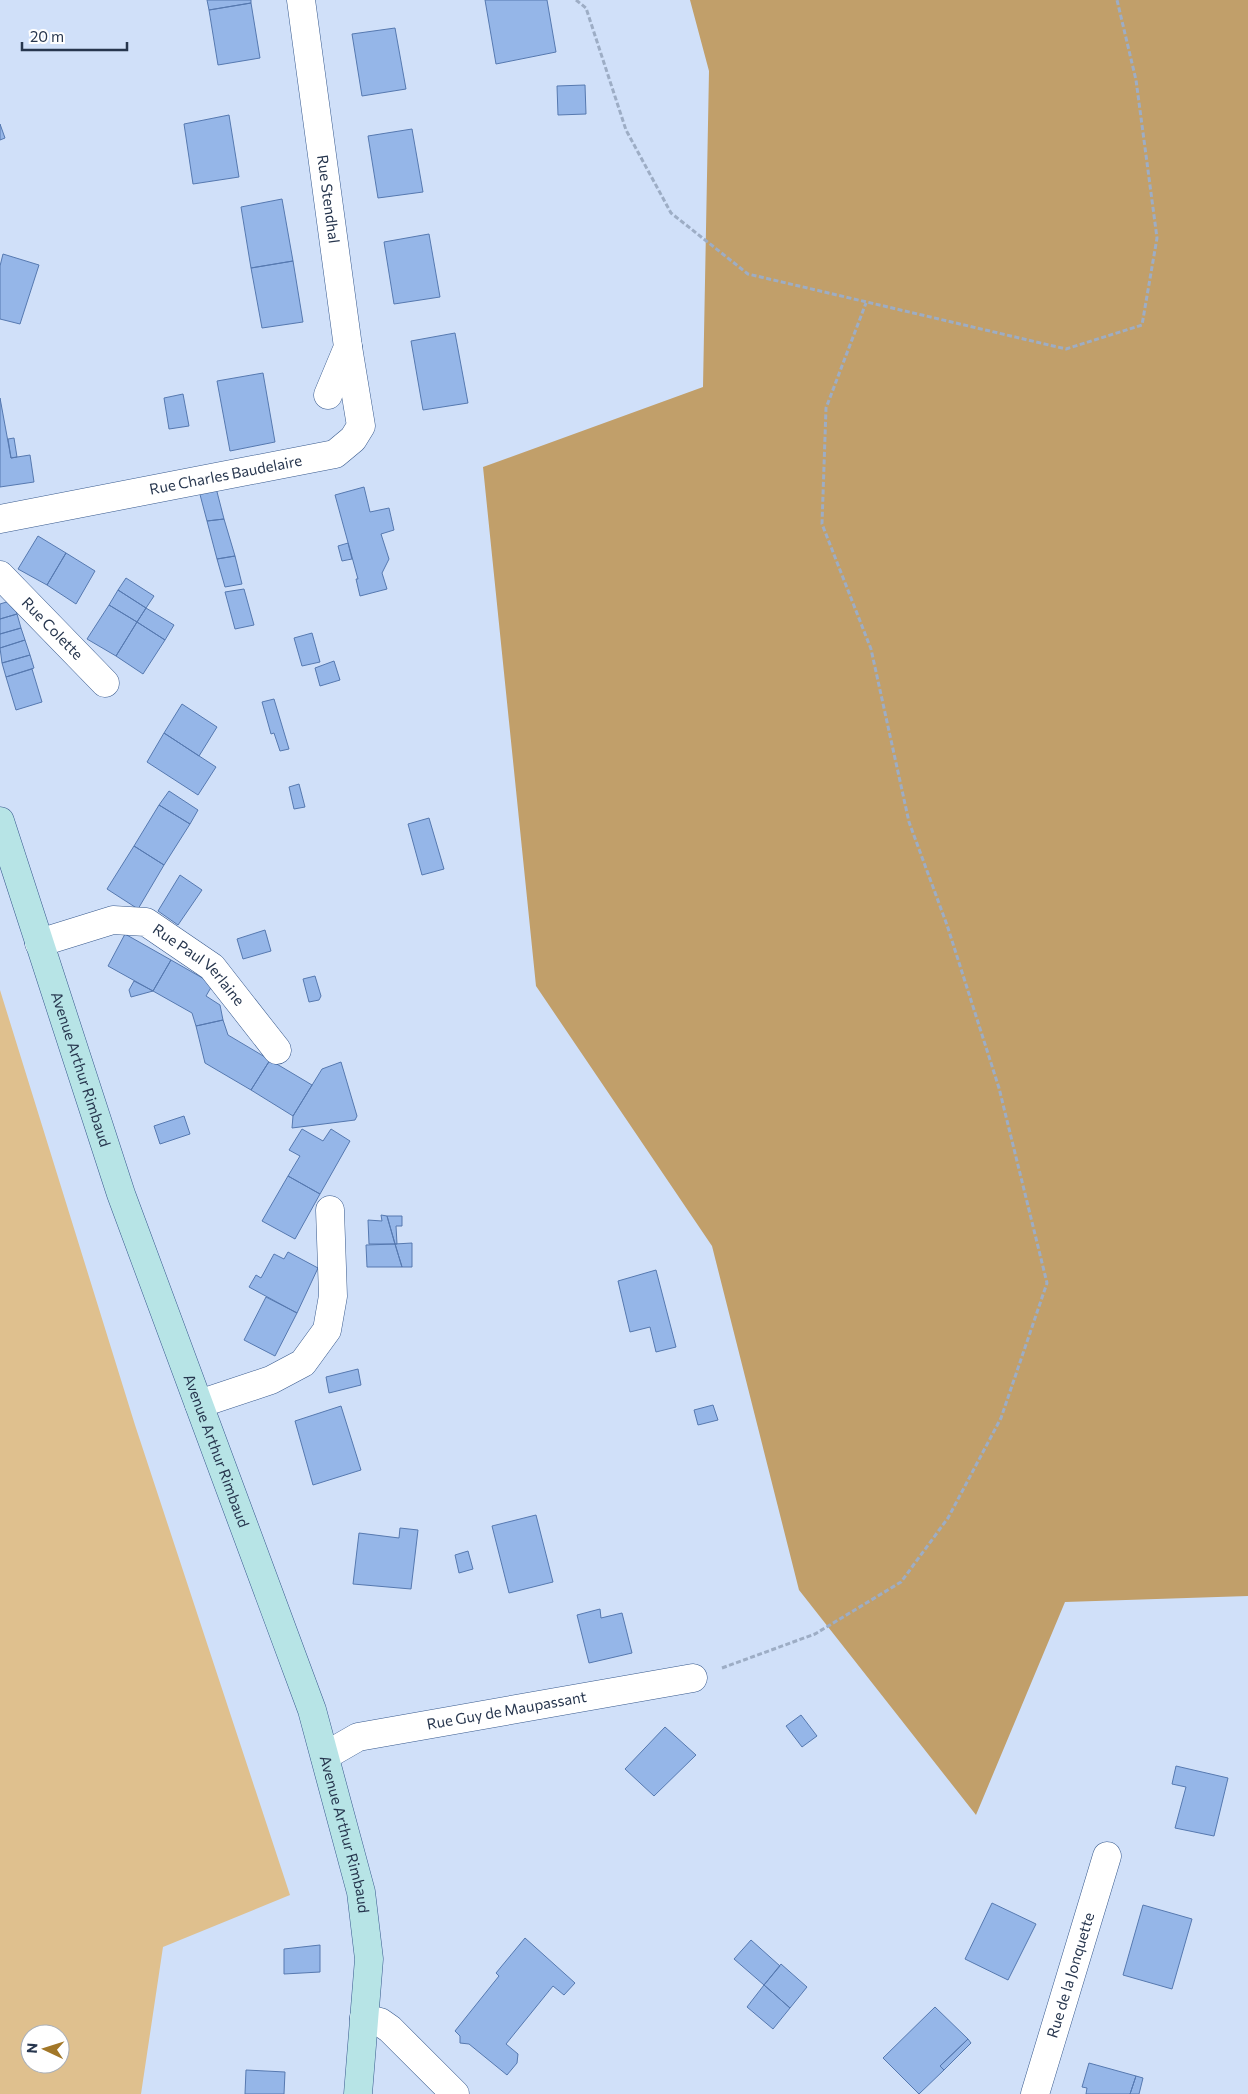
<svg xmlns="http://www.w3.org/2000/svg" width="1248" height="2094" font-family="Commissioner,sans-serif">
<rect width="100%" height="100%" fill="#d0e0f9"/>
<path fill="#dfc08e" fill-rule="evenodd" d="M0 990 135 1425 290 1895 163 1947 141 2094H0ZM30 2034H60V2064H30Z"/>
<path fill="#c19f6a" d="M690 0H1248V1596L1065 1602 976 1815 799 1590 712 1246 536 986 483 467 703 387 709 71Z"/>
<path fill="#95b6e8" stroke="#5679b0" d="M207 0H251V3L209 10Z
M485 0H547L556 52 496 64Z
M251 3 260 58 218 65 209 10Z
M395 28 406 89 362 96 352 34Z
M585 85 586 114 558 115 557 86Z
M229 115 239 177 193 184 184 124Z
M0 124 5 138 0 140Z
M412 129 423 192 378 198 368 136Z
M282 199 293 261 251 268 241 207Z
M429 234 440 297 394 304 384 242Z
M3 254 39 265 20 324 0 319V266Z
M293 261 303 322 262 328 251 268Z
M455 333 468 403 423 410 411 341Z
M263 373 275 442 230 451 217 381Z
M183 394 189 426 169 429 164 398Z
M0 398 11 458 30 455 34 482 0 487Z
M14 438 17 457 11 458 8 439Z
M215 484 224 519 207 521 198 487Z
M364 487 370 512 389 508 394 530 381 534 389 559 382 573 387 589 360 596 356 579H358L335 495Z
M224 519 235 556 217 559 207 521Z
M38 536 66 553 47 585 18 569Z
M348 543 352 559 342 561 338 546Z
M66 553 95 571 76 604 47 585Z
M235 556 242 584 225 587 217 559Z
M126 578 154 596 146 608 118 590Z
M244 589 254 625 235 629 225 592Z
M118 590 146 608 137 622 109 605Z
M13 600 17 614 0 619V604Z
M109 605 137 622 116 656 87 639Z
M146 608 174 625 165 640 137 622Z
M17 614 21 628 0 634V619Z
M137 622 165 640 143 674 116 656Z
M21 628 25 640 0 648V634Z
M312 633 320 662 302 666 294 638Z
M25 640 30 655 2 663 0 648Z
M30 655 34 668 6 677 2 663Z
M334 661 340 680 320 686 315 668Z
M32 669 42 702 16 710 6 677Z
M274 699 289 749 280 751 274 733 271 734 262 702Z
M182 704 217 727 199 756 164 733Z
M164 733 216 767 198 795 147 762Z
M299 784 305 807 294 809 289 787Z
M169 791 198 810 190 824 159 805Z
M159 805 190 824 164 865 134 846Z
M429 818 444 869 422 875 408 824Z
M134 846 164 865 138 909 107 889Z
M180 875 202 890 178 925 158 911Z
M265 930 271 951 243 959 237 939Z
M125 934 171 960 153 991 108 966Z
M171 960 213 984 206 996 220 1005 223 1020 196 1026 192 1013 153 991Z
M315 976 321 996 319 1000 309 1002 303 979Z
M134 981 153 991 131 997 129 990Z
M223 1020 228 1035 270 1060 251 1090 205 1063 196 1026Z
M270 1060 312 1085 293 1116 251 1090Z
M341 1062 357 1116 355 1120 292 1128 293 1116 322 1069Z
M184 1116 190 1134 160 1144 154 1126Z
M302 1129 323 1141 331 1129 350 1141 320 1194 288 1176 300 1156 289 1150Z
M288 1176 320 1194 295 1239 262 1221Z
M381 1215 387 1216 395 1244H369L368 1220 382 1221Z
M387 1216H402V1226H396L397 1244H395Z
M412 1243V1267H402L395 1244Z
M395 1244 402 1267H367L366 1245Z
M288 1252 318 1268 297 1313 249 1287 256 1275 261 1278 274 1254 284 1259Z
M656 1270 676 1347 656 1352 650 1327 630 1332 618 1281Z
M266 1297 297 1313 275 1356 244 1340Z
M358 1369 361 1385 329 1393 326 1377Z
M713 1405 718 1420 698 1425 694 1410Z
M341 1406 361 1470 313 1485 295 1421Z
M536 1515 553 1582 509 1593 492 1526Z
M400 1528 418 1530 411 1589 353 1584 359 1533 399 1538Z
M468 1551 473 1569 459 1573 455 1555Z
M600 1609 601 1618 622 1613 632 1653 589 1663 577 1615Z
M801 1715 817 1736 802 1747 786 1726Z
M665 1727 696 1755 654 1796 625 1769Z
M1176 1766 1228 1778 1214 1836 1175 1828 1186 1787 1172 1784Z
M992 1903 1036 1924 1008 1980 965 1959Z
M1143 1905 1192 1919 1172 1989 1123 1975Z
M525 1938 575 1983 564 1995 553 1986 506 2044 518 2054 517 2063 507 2075 469 2044 460 2043V2036L455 2031 499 1976 496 1973Z
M751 1940 780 1966 764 1985 734 1959Z
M320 1945V1972L284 1974V1949Z
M781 1964 807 1987 790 2008 764 1985Z
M764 1985 790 2008 773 2029 747 2007Z
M935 2007 968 2039 940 2066 944 2070 919 2094 883 2058Z
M968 2039 971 2043 944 2070 940 2066Z
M1089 2063 1136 2076 1130 2094H1086L1087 2088 1082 2087Z
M246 2070 285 2072 284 2094H245Z
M1136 2076 1143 2078 1139 2094H1130Z"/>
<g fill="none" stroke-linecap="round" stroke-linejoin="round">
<defs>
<g id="street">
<path id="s1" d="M301 0 348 347 328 395"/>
<path id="s2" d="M0 519 335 454 353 439 361 426 348 347"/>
<path id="s3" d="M0 575 105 683"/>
<path id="s4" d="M39 943 113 920 146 922 212 967 277 1050"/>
<path d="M199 1404 271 1380 303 1363 327 1330 333 1296 330 1210"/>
<path id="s5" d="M325 1756 358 1737 693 1678"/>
<path d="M364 2018 380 2022 390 2029 455 2094"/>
<path id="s6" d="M1035 2094 1107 1856"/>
</g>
<g id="secondary">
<path id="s7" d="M0 821 121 1194 312 1710 361 1892 369 1959 358 2094"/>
</g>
</defs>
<use href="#street" stroke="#37598d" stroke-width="29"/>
<use href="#secondary" stroke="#37598d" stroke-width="29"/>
<path stroke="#9dadc5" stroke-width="3" stroke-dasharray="5 2.5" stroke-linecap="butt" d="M576 0 586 8 626 130 671 213 748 274 1066 349 1142 325 1157 238 1136 80 1117 0
M722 1668 815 1634 901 1582 948 1518 1001 1418 1047 1283 999 1088 947 925 909 822 871 649 822 524 826 408 866 303"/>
<use href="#street" stroke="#fff" stroke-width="28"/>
<use href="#secondary" stroke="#b7e4e6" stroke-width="28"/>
</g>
<g text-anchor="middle" stroke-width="4" stroke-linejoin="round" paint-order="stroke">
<g font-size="15" fill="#27364e" stroke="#fff">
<text dy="5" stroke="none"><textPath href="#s1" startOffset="201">Rue Stendhal</textPath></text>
<text dy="5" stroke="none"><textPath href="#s2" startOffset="230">Rue Charles Baudelaire</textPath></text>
<text dy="5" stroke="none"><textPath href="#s3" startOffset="75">Rue Colette</textPath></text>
<text dy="5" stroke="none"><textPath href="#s4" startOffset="179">Rue Paul Verlaine</textPath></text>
<text dy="5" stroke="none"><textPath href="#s7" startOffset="261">Avenue Arthur Rimbaud</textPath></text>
<text dy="5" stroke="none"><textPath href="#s7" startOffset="666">Avenue Arthur Rimbaud</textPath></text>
<text dy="5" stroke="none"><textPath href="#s5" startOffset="189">Rue Guy de Maupassant</textPath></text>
<text dy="5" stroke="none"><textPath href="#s7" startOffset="1071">Avenue Arthur Rimbaud</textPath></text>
<text dy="5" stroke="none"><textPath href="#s6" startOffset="124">Rue de la Jonquette</textPath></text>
</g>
</g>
<g transform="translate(45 2049) rotate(274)"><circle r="24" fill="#ffffff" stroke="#a9afb8"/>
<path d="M0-4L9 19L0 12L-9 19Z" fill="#a27728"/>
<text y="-8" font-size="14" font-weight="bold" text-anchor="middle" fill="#27364e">N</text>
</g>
<path d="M22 42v8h105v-8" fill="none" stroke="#27364e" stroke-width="2.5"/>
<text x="30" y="42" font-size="15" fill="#27364e" stroke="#ffffff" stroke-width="4" paint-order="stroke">20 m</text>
</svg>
